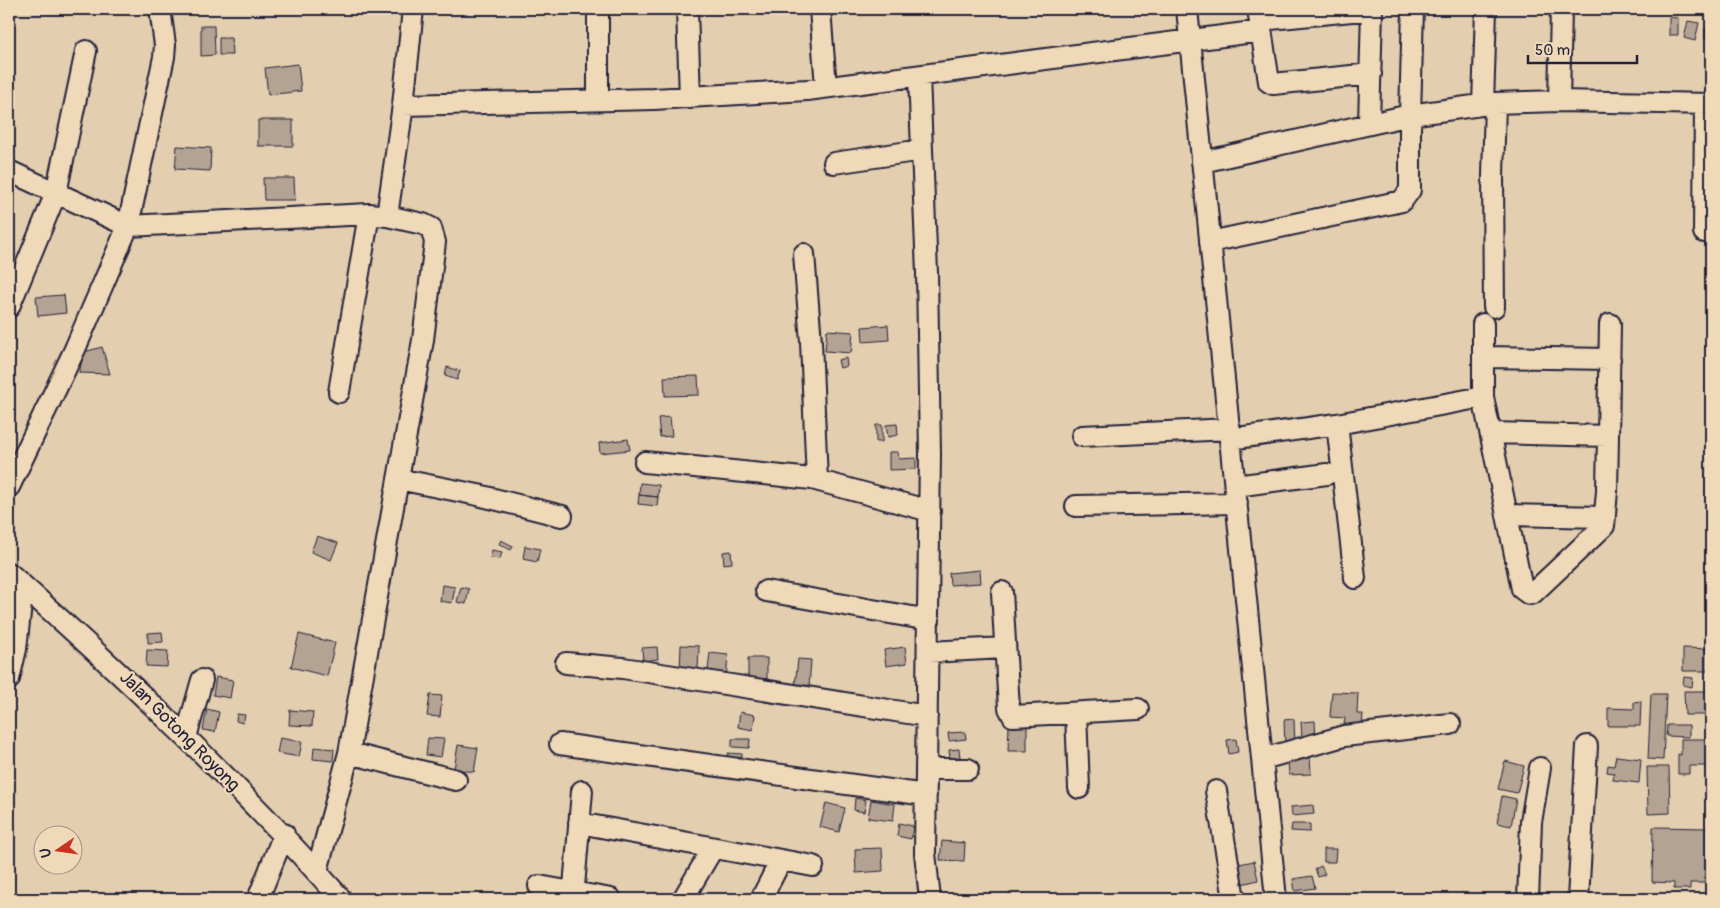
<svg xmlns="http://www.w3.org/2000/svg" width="1720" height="908" font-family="Pangolin,sans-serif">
<rect width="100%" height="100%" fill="#e4ceb0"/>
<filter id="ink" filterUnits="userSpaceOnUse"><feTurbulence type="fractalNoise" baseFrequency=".02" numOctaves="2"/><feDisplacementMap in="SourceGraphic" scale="10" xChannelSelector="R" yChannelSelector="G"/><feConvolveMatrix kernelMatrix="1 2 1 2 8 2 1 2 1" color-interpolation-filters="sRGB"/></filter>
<g filter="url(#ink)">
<path fill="#b4a393" stroke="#22223b" d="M1669 17 1678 18V35H1669Z
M1688 21 1699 23 1695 41 1684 38Z
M201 26H214L215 55 201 56Z
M1705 28H1711V39H1705Z
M219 38H231L232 55H219Z
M298 64 301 91 268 95 265 68Z
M258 120H293V146H258Z
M177 146 211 148 210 171 175 169Z
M263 178H294L295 200H264Z
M64 295 66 313 38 316 36 297Z
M888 325 889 340 863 342 862 327Z
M827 330 853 332 851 353 825 351Z
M102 347 110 374 79 373 84 352Z
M846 358 847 366 840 368 838 360Z
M447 367 460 371 457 380 445 376Z
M698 376 699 395 665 396 664 377Z
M670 417 672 436 660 437 658 418Z
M897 424 898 435 888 437 886 425Z
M876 425H882V442H876Z
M628 439 630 450 600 453 599 443Z
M889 452H898L899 459 916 458V469L889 470Z
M640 483 659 485 658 497 639 495Z
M639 495 658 497 657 506 638 504Z
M317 536 338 543 331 560 311 552Z
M501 540 513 546 511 550 499 544Z
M525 546 540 549 537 562 523 559Z
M492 550 502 552 500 559 490 558Z
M731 551 732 563 724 564 723 552Z
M980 570 981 583 950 585 949 573Z
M442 585 455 587 452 603 440 601Z
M461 587 469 589 466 604 457 602Z
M162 632 163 642 148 643V633Z
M299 634 335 643 327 676 291 667Z
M681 645 699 646 698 672H680Z
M657 647 658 659 643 661 642 648Z
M905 647 907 663 886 666 884 650Z
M1683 648 1711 649V671H1683Z
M147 650 168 651 167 667 146 666Z
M710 653 728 655 726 679 707 678Z
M748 658H767V679H748Z
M798 659 811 660 809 687 795 686Z
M216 677 233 680 230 698 213 695Z
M1684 677 1693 678 1692 687 1683 685Z
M1684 691H1711V715H1685Z
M1332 692 1358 693 1357 714H1363L1362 725 1344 724 1345 718 1330 717Z
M1651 694H1666L1663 760 1648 759Z
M430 695 442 696 440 717 427 716Z
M1641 701 1640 726H1608V708L1634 709V702Z
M207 709 219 712 215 732 203 730Z
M290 710 313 712 312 726 289 725Z
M740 712 755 715 753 730 738 727Z
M237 714 245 715 243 723 236 721Z
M1294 719 1295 746 1285 747 1284 720Z
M1315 721 1316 738 1302 739 1301 722Z
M1009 725H1027V751H1008Z
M1667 725H1689V737L1666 736Z
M965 732 966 739 949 741 948 733Z
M280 738 302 742 299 757 277 753Z
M428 738 444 739 441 757 426 755Z
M732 739H750L749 748 732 747Z
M1236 739 1238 752 1229 754 1227 740Z
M1681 739H1711V766H1689V774H1678V754L1681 755Z
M458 745 478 748 474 772 454 769Z
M314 747 334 749 333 761 313 759Z
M959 749 960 757 950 758 949 750Z
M728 753 742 754V763L727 762Z
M1310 756 1311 774 1289 775 1288 757Z
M1616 756 1641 759 1639 783 1613 780 1614 773 1607 772 1608 765 1614 766Z
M1505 761 1524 766 1517 793 1498 789Z
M1647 767H1669L1670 813 1648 814Z
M1502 796 1516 799 1511 826 1497 823Z
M855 798 866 800 864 812 854 810Z
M871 800 895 804 893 821 868 818Z
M826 803 845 808 839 832 820 827Z
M1313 805 1314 814 1292 816 1291 807Z
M899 823 913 826 911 839 897 836Z
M1292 824H1310V832L1291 831Z
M1653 827 1708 828 1707 883H1690V889H1674V883L1652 882Z
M942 841 965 843 964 861 940 860Z
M882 848 883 871 856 873 855 849Z
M1324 849H1336L1335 862H1324Z
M1254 861 1258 880 1238 885 1234 865Z
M1321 866 1325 874 1318 877 1315 869Z
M1312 876 1315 888 1295 891 1293 879Z"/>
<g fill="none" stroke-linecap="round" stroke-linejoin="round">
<defs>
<path id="minor" d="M598 9V101
M687 9 690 98
M820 9 826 87
M1187 9 1276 899
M1258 9 1269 82 1273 84 1371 74
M1260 20 1372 9
M919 76 927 273 930 454 925 853 930 899
M1559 101 1561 9
M403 105 654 99 807 90 1261 31
M1483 105 1486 9
M1369 124 1372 9
M1202 162 1410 115 1413 9
M834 163 922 150
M9 171 128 226 369 214 387 216 403 105 413 9
M1704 232 1705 104
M1210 242 1402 201 1410 190V115L1495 103
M804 254 811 342 817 480
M9 307 56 193 86 51
M1494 307 1493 175 1495 103 1559 101 1711 104
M1483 324V397L1522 589 1529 594 1533 593 1604 526 1607 491 1608 436 1491 433
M1483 357 1610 359
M339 392 369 214
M1337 424 1355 578
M1082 436 1230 429
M1608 436 1610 324
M1230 439 1337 424 1483 397
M645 462 812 479 930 511
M398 479 478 495 562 516
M1235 486 1327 474
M9 487 75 349 128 226 164 57 165 45 160 9
M1076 506 1237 503
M1507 515 1605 517
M9 573C125 677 238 783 341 899
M766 591 929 620
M1002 592 1009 708 1013 716 1138 709
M929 652 1004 648
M566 663 623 668 927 716
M9 679 16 649 23 586
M1076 713 1079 788
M186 737 202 680
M560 744 926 795
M349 753 456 780
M1263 759 1344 736 1450 724
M926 769H968
M1216 791 1234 899
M579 823 781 860
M317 871 349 753 423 340 435 242 431 228 423 224 387 216
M539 886 611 899
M258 899 284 834
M573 899 582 791
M683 899 713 848
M761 899 781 860 813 866
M1528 899 1531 822 1540 768
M1578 899 1587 746"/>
</defs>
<use href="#minor" stroke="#22223b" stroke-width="24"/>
<use href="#minor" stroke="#f0d9b8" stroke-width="20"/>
</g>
</g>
<g text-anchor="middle" stroke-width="4.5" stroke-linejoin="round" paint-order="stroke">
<g font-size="18" fill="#22223b" stroke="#f0d9b8">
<text transform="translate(180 731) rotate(45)" y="6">Jalan Gotong Royong</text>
</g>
</g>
<rect width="1720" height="908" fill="none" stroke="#f0d9b8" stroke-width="30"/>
<rect x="15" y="15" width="1690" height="878" fill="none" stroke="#22223b" stroke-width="2" filter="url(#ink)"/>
<g transform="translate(58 850) rotate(257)"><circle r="24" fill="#f0d9b8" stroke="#9e9086"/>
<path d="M0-4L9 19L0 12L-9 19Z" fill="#c8321e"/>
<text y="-8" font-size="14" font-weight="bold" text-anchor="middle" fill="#22223b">U</text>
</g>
<path d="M1528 55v8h109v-8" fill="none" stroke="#22223b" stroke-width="2.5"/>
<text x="1535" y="55" font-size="15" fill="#22223b" stroke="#f0d9b8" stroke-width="4" paint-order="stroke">50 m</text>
</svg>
